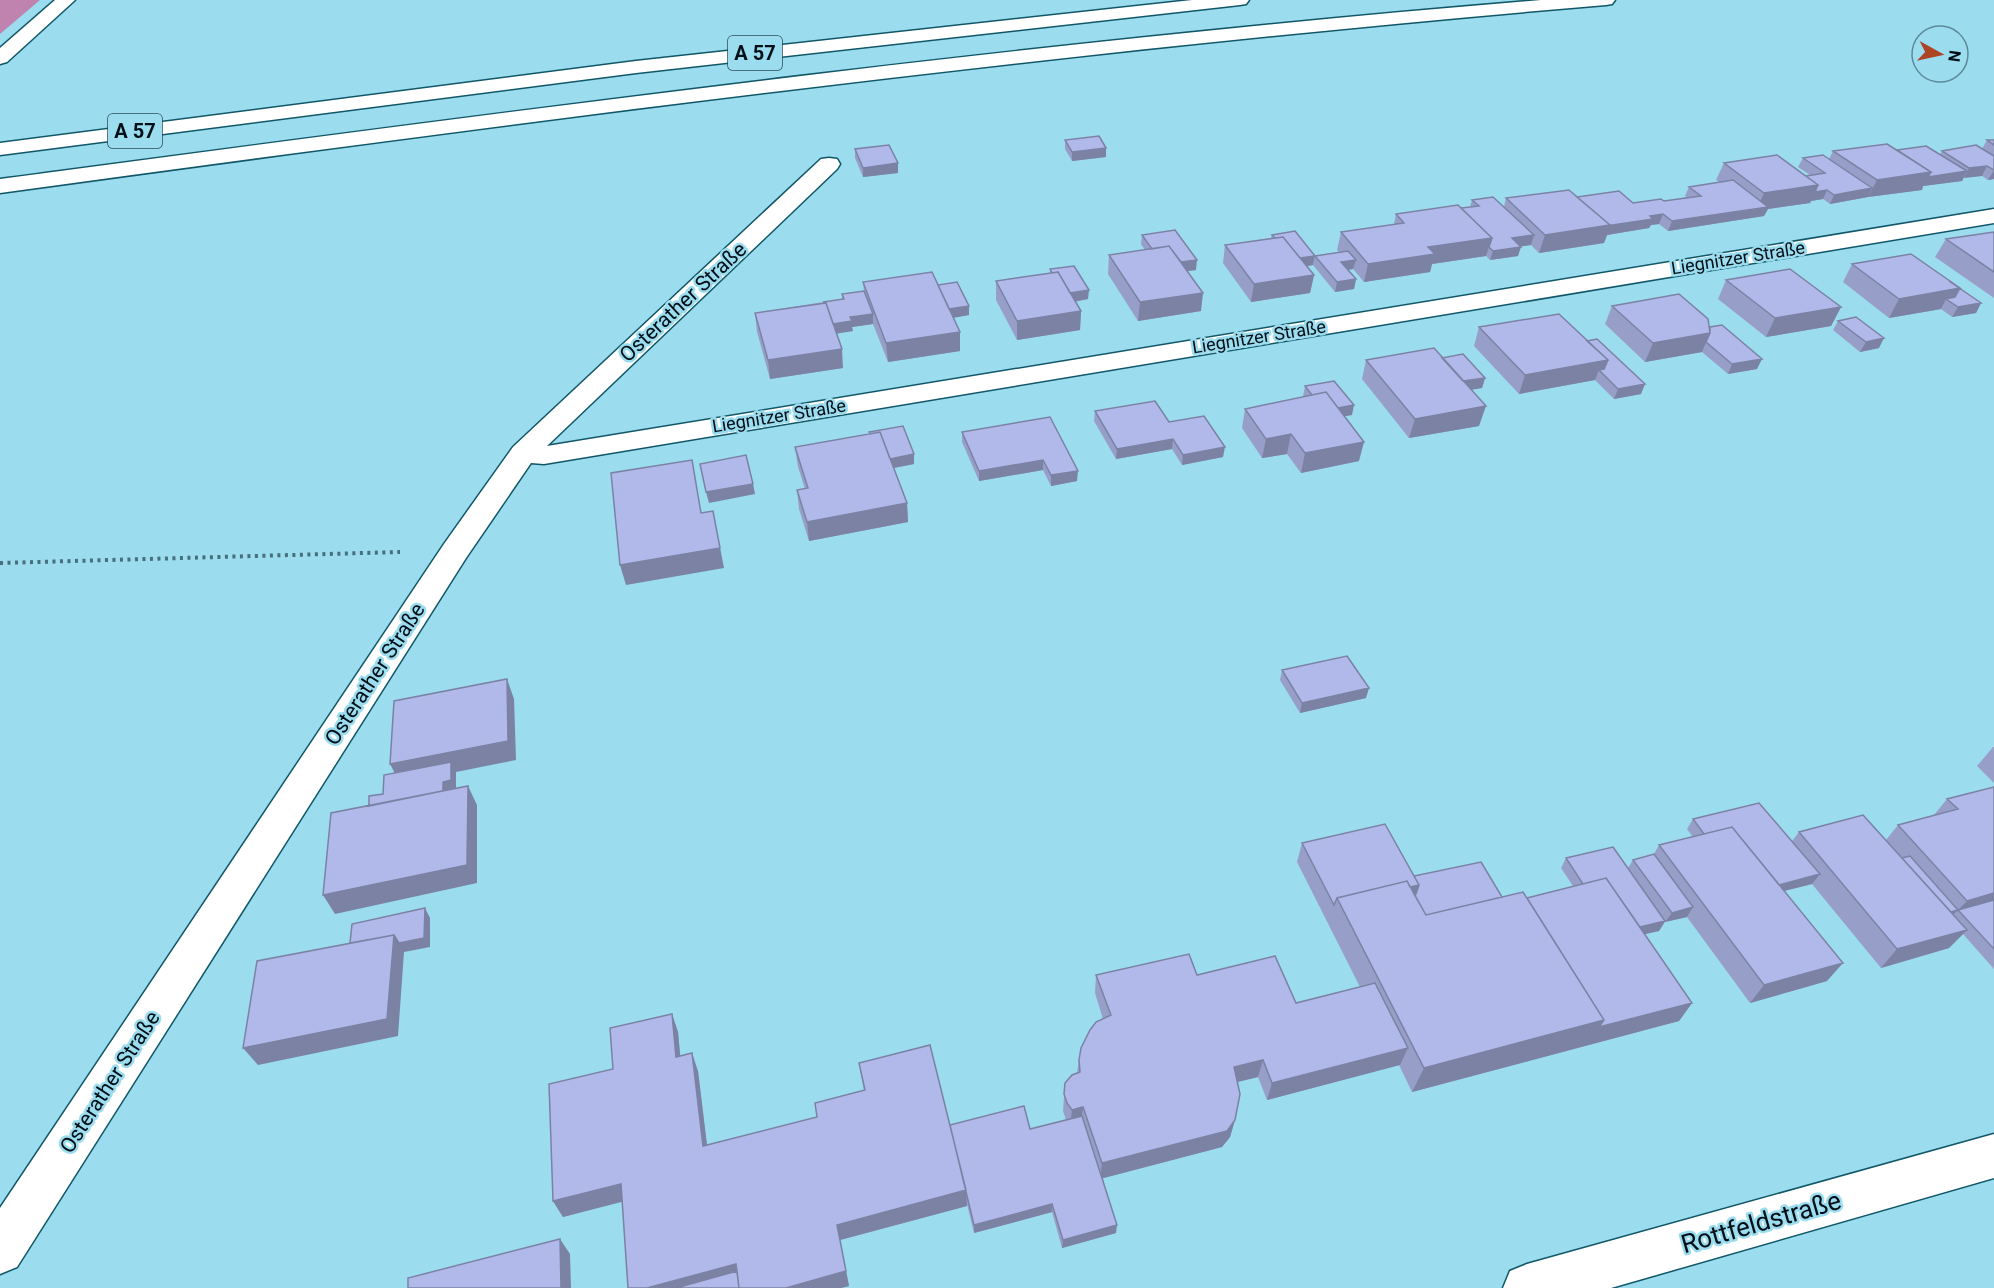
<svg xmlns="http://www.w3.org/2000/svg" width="1994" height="1288" font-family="Roboto,sans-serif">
<rect width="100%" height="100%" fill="#9bdcef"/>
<path fill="#c083af" d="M0 0H40L0 34Z"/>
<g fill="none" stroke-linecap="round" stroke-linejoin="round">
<defs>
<path id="minor" d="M829 158 837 159 840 164 837 169 547 446 1994 209V223L544 464 531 463 466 558 17 1267 0 1274V1208L444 544 513 447 821 159Z
M1994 1134V1178L1611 1288H1503L1510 1271 1527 1264Z"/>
<path id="major" d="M55 0H75L7 62 0 64V48Z"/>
<path id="highway" d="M1192 0H1249L1246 4 1240 5 636 73 0 155V143L636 61Z
M1541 0H1615L1612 4 1606 5C1068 50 534 120 0 193V179C513 111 1025 42 1541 0Z"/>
</defs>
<use href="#minor" stroke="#105767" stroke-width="3"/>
<use href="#major" stroke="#105767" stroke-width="3"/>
<use href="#highway" stroke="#105767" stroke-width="3"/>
<path stroke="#486e7b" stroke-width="4" stroke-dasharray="3 4.5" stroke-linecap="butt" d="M0 563 400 552"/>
<use href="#minor" fill="#fff" fill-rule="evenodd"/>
<use href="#major" fill="#fff" fill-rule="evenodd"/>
<use href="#highway" fill="#fff" fill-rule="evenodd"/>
</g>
<path fill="#979fc9" d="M1065 140 1106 157 1072 161 1065 149Z
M1987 140H1994V179L1988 180 1982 176 1964 177 1962 181 1923 186 1922 190 1868 197 1830 204 1823 199 1811 201 1810 203 1768 209 1764 216 1668 231 1659 224 1651 225 1649 228 1607 235 1604 243 1539 253 1531 245 1520 246 1518 256 1490 260 1486 256 1432 264 1430 272 1364 282 1353 269 1348 270 1356 279 1354 289 1335 292 1313 265 1315 256 1339 252 1337 250 1341 232 1394 224 1396 214 1470 207 1472 200 1504 207 1506 198 1577 197 1633 203 1664 201 1687 197 1685 196 1689 187 1719 182 1716 180 1724 163 1806 176 1810 175 1798 167 1803 158 1829 159 1833 151 1897 150 1940 155 1942 151 1982 149Z
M855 149 898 163V173L863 177 855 158Z
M1994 232V298L1935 257 1946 239Z
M1142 235 1196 270 1187 271 1201 311 1138 321 1108 274 1109 255 1145 250 1141 244Z
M1272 235 1313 265 1307 266 1314 275 1310 293 1251 302 1223 263 1225 245 1271 238Z
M1852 264 1981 303 1976 313 1952 317 1941 309 1889 318 1843 282Z
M1050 269 1088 299 1075 302 1081 311 1080 330 1017 340 996 300V281L1050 273Z
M1726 280 1841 307 1831 326 1766 337 1718 299Z
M863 282 938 285 969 315 953 318 960 351 888 362 873 324 852 327 853 331 836 334 843 368 770 379 757 332 755 313 842 299V294L864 291Z
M1612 306 1710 327 1757 369 1728 374 1702 352 1645 362 1605 324Z
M1559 314 1641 394 1614 399 1595 380 1519 394 1474 346 1479 327Z
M1838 321 1879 348 1860 352 1833 330Z
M1442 358 1485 378 1482 388 1471 390 1479 426 1409 438 1362 379 1366 360Z
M1305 386 1352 415 1344 416 1359 461 1301 473 1287 454 1262 458 1242 428 1245 409 1303 397V396Z
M1095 411 1169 422 1223 457 1182 465 1172 449 1116 459 1094 421Z
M1050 417 1077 481 1051 486 1043 470 979 481 962 442V432Z
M869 432 914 454V464L894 468 907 503 908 522 809 541 799 509 797 490 805 489 798 467 795 447 869 434Z
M1282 670 1366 698 1300 713 1280 680Z
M1993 747H1994V783L1977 766Z
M1994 787V969L1963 934 1949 948 1881 968 1812 884 1784 891 1827 981 1750 1003 1687 917 1665 922 1659 931 1645 934 1692 1003 1679 1021 1412 1092 1399 1065 1267 1100 1258 1077 1237 1082 1235 1120 1230 1137 1222 1147 1103 1178 1116 1233 1062 1248 1052 1212 974 1233 967 1204V1206L840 1240 849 1286 841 1288H628L622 1201 563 1217 553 1201 613 1069 672 1014 678 1032 680 1056 698 1071 707 1145 817 1117 864 1091 859 1063 950 1125 1030 1129 1066 1120 1063 1111 1065 1083 1077 1073 1079 1060 1103 1019 1095 993 1096 975H1197L1296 1003 1360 987 1297 862 1302 843 1414 876 1502 897 1527 898 1573 886 1561 868 1566 858 1628 868 1633 860 1654 854 1659 845 1693 837 1687 829 1693 819 1792 841 1799 832 1886 840 1898 825 1934 815 1947 799Z"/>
<path fill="#7b82a4" d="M1106 148V157L1072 161V152Z
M898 163V173L863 177V168Z
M1987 166 1982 176 1964 178 1969 168Z
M1994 170V179L1988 180Z
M1967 171 1962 181 1923 186 1922 190 1868 197 1877 180 1931 172Z
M1818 185 1827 190 1823 199 1811 201 1810 203 1768 209 1764 216 1668 231 1672 221 1757 209 1764 193Z
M1872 188 1868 197 1830 204 1834 195Z
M1663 214 1659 224 1651 225 1649 228 1607 235 1604 243 1539 253 1545 235Z
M1534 235 1531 245 1509 248 1512 238Z
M1492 238 1486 256 1432 264 1430 272 1364 282 1368 264 1428 247Z
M1521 247 1518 256 1490 260 1493 251Z
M1315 256 1313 265 1290 269 1292 259Z
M1197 260 1196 270 1173 273 1174 263Z
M1356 260 1353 269 1339 271 1341 262Z
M1314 275 1310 293 1251 302 1254 284Z
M1356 279 1354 289 1335 292 1337 282Z
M1960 288 1951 303 1946 299 1941 309 1889 318 1899 299Z
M1089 290 1088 299 1064 303V294Z
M1203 293 1201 311 1138 321 1140 302Z
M1981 303 1976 313 1952 317 1958 307Z
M969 306V315L946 319 945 309Z
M1841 307 1831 326 1766 337 1775 318Z
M1081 311 1080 330 1017 340V321Z
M873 314V324L852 327 853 331 831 334 830 325 850 317Z
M960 332V351L888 362 886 343Z
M1710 333 1702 352 1645 362 1653 343Z
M1884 338 1879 348 1860 352 1866 342Z
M842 349 843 368 770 379 768 360Z
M1762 359 1757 369 1728 374 1732 364Z
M1608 360 1602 374 1599 370 1595 380 1519 394 1525 375Z
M1485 378 1482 388 1456 392 1459 382Z
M1645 384 1641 394 1614 399 1618 389Z
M1354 405 1352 415 1327 419 1329 409Z
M1486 406 1479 426 1409 438 1415 419Z
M1291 434 1287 454 1262 458 1266 439Z
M1173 439 1172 449 1116 459 1117 449Z
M1364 442 1359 461 1301 473 1305 453Z
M1225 447 1223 457 1182 465 1183 455Z
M914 454V464L888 469V459Z
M1043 460V470L979 481V471Z
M1078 471 1077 481 1051 486V475Z
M753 484 755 494 709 503 706 492Z
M907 503 908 522 809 541 807 522Z
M713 511 724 568 626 585 620 565Z
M507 679 514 699 516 760 456 772V790L374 826 443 782 400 783 390 764Z
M1369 688 1366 698 1300 713 1302 703Z
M468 786 477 805V883L335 914 323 895Z
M1820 874 1812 884 1760 897 1767 888Z
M1419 885 1412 903 1340 904Z
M1994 893V907L1958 910 1949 919 1938 916 1958 910 1967 901Z
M1693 907 1687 917 1665 922 1672 913Z
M425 908 430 918V947L404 952 398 1036 258 1065 243 1048 394 935Z
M1665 921 1659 931 1623 939 1629 930Z
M1967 930 1949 948 1881 968 1897 949Z
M1843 963 1827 981 1750 1003 1764 985Z
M1692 1003 1679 1021 1412 1092 1424 1068 1604 1020Z
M672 1014 678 1032 682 1074 676 1057Z
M1408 1048 1400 1065 1267 1100 1272 1083Z
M692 1053 698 1071 709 1162 703 1146Z
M1263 1060 1258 1077 1229 1084 1234 1067Z
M1083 1107 1081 1124 1070 1127 1072 1110Z
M1235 1120 1230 1137 1222 1147 1100 1179 1102 1163Z
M621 1184 629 1200 563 1217 553 1201Z
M966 1190 967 1206 840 1240 849 1286 841 1288H786L837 1225Z
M1052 1204V1212L974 1233V1225Z
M1117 1225 1116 1233 1062 1248 1063 1240Z
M560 1239 570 1254 571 1288H561Z
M736 1264 743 1288H647Z"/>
<path fill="#b0b9ea" stroke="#7b82a4" stroke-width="1.5" d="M1099 136 1106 148 1072 152 1065 140Z
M1987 140H1994V145Z
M1887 144 1931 172 1877 180 1833 151Z
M889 145 898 163 863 168 855 149Z
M1976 145 1994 156V170L1987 166 1969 168 1942 151Z
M1926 146 1967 171 1928 177 1931 172 1897 150Z
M1777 155 1818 185 1764 193 1724 163Z
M1823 155 1872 188 1834 195 1827 190 1815 192 1818 185 1806 176 1825 173 1803 158Z
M1733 180 1768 207 1672 221 1663 214 1650 216 1653 219 1599 227 1610 225 1577 197 1619 191 1633 203 1661 199 1664 201 1701 196 1689 187Z
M1569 190 1610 225 1545 235 1506 198Z
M1493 197 1534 235 1512 238 1521 247 1493 251 1489 247 1492 238 1461 208 1479 206 1472 200Z
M1458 205 1492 238 1428 247 1435 254 1368 264 1341 232 1404 223 1396 214Z
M1175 230 1197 260 1181 262 1169 246 1152 249 1142 235Z
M1295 231 1315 256 1300 258 1283 237 1275 238 1272 235Z
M1994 232V272L1946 239Z
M1283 237 1314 275 1254 284 1225 245Z
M1169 246 1203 293 1140 302 1109 255Z
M1348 251 1356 260 1341 262 1356 279 1337 282 1315 256Z
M1911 254 1960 288 1899 299 1852 264Z
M1074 266 1089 290 1070 293 1058 272 1052 273 1050 269Z
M1790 269 1841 307 1775 318 1726 280Z
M932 272 960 332 886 343 863 282Z
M1058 272 1081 311 1017 321 996 281Z
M1949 281 1981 303 1958 307 1946 299 1955 297 1960 288Z
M957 282 969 306 949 309 938 285Z
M864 291 873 314 850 317 852 321 833 324 826 303 823 302 844 299 842 294Z
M1679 294 1708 319 1710 333 1653 343 1612 306Z
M826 303 842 349 768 360 755 313Z
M1559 314 1608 360 1525 375 1479 327Z
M1856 317 1884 338 1866 342 1838 321Z
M1722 325 1762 359 1732 364 1706 342 1710 333V327Z
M1597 339 1645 384 1618 389 1599 370 1604 369 1608 360 1587 341Z
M1434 348 1486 406 1415 419 1366 360Z
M1463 354 1485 378 1463 381 1442 358Z
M1334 381 1354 405 1338 408 1326 392 1312 395 1305 386Z
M1326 392 1364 442 1305 453 1291 434 1266 439 1245 409Z
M1155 401 1169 422 1204 416 1225 447 1183 455 1173 439 1117 449 1095 411Z
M1050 417 1078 471 1051 475 1043 460 979 471 962 432Z
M903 426 914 454 890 459 880 432 870 434 869 432Z
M880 432 907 503 807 522 797 490 808 488 795 447Z
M746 455 753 484 706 492 700 464Z
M692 460 701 513 713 511 720 548 620 565 611 473Z
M1347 656 1369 688 1302 703 1282 670Z
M507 679 508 741 390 764 394 701Z
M451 762V780L443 782V791L369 806V796L383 794 384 775Z
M468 786 467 865 323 895 331 813Z
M1994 787V893L1967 901 1898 825 1958 809 1947 799Z
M1759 803 1820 874 1779 885 1732 827 1704 834 1693 819Z
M1863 815 1967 930 1897 949 1799 832Z
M1385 824 1419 885 1410 887 1407 881 1337 898 1334 905 1302 843Z
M1732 827 1843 963 1764 985 1659 845Z
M1613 847 1665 921 1640 927 1606 878 1583 884 1566 858Z
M1654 854 1693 907 1672 913 1633 860Z
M1910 856 1958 910 1951 912 1902 858Z
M1481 862 1502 897 1426 915 1414 894H1416L1419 885 1414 876Z
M1606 878 1692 1003 1599 1027 1604 1020 1527 898Z
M1407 881 1426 915 1523 892 1604 1020 1424 1068 1337 898Z
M1994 900V949L1958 910Z
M425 908 424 938 399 943 394 935 350 943 352 924Z
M394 935 387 1019 243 1048 257 961Z
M1189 954 1197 975 1275 956 1296 1003 1375 983 1408 1048 1272 1083 1263 1060 1234 1067 1240 1094 1235 1120 1227 1131 1102 1163 1083 1107 1072 1110 1067 1103 1064 1094 1065 1083 1072 1075 1080 1072 1079 1060 1081 1048 1090 1030 1096 1022 1111 1015 1096 975Z
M672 1014 676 1057 692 1053 703 1146 817 1117 815 1103 865 1090 859 1063 930 1045 966 1190 837 1225 846 1271 786 1288H739L736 1264 647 1288H628L621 1184 553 1201 549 1084 613 1069 610 1028Z
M1024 1106 1030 1129 1082 1116 1117 1225 1063 1240 1052 1204 974 1225 950 1125Z
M560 1239 561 1288H408V1278Z
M737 1271 739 1288H676Z"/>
<g text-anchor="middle" stroke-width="5" stroke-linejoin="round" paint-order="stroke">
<g font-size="18" fill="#000f16" stroke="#9bdcef">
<text transform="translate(1738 258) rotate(-9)" y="6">Liegnitzer Straße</text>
<text transform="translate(1259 337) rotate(-9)" y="6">Liegnitzer Straße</text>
<text transform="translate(779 416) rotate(-9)" y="6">Liegnitzer Straße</text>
</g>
<g fill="#9bdcef" stroke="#2e4c57" stroke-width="1.5">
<rect x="728" y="36" width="54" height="34" rx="4.5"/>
<rect x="108" y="114" width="54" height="34" rx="4.5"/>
</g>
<g font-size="20" font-weight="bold" fill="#000f16">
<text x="755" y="60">A 57</text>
<text x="135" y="138">A 57</text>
</g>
<g font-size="21" fill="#000f16" stroke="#9bdcef">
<text transform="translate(683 302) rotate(-43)" y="7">Osterather Straße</text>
<text transform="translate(375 674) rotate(-57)" y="7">Osterather Straße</text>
<text transform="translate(110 1082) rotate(-57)" y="7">Osterather Straße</text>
</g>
<g font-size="26" fill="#000f16" stroke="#9bdcef">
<text transform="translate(1761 1222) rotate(-16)" y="9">Rottfeldstraße</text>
</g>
</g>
<g transform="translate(1940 54) rotate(98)"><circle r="28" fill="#9bdcef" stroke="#5d8a98" stroke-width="1.5"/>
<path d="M0-4.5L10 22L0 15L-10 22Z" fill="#ad4525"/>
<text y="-9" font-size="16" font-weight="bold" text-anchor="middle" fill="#000f16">N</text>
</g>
</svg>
